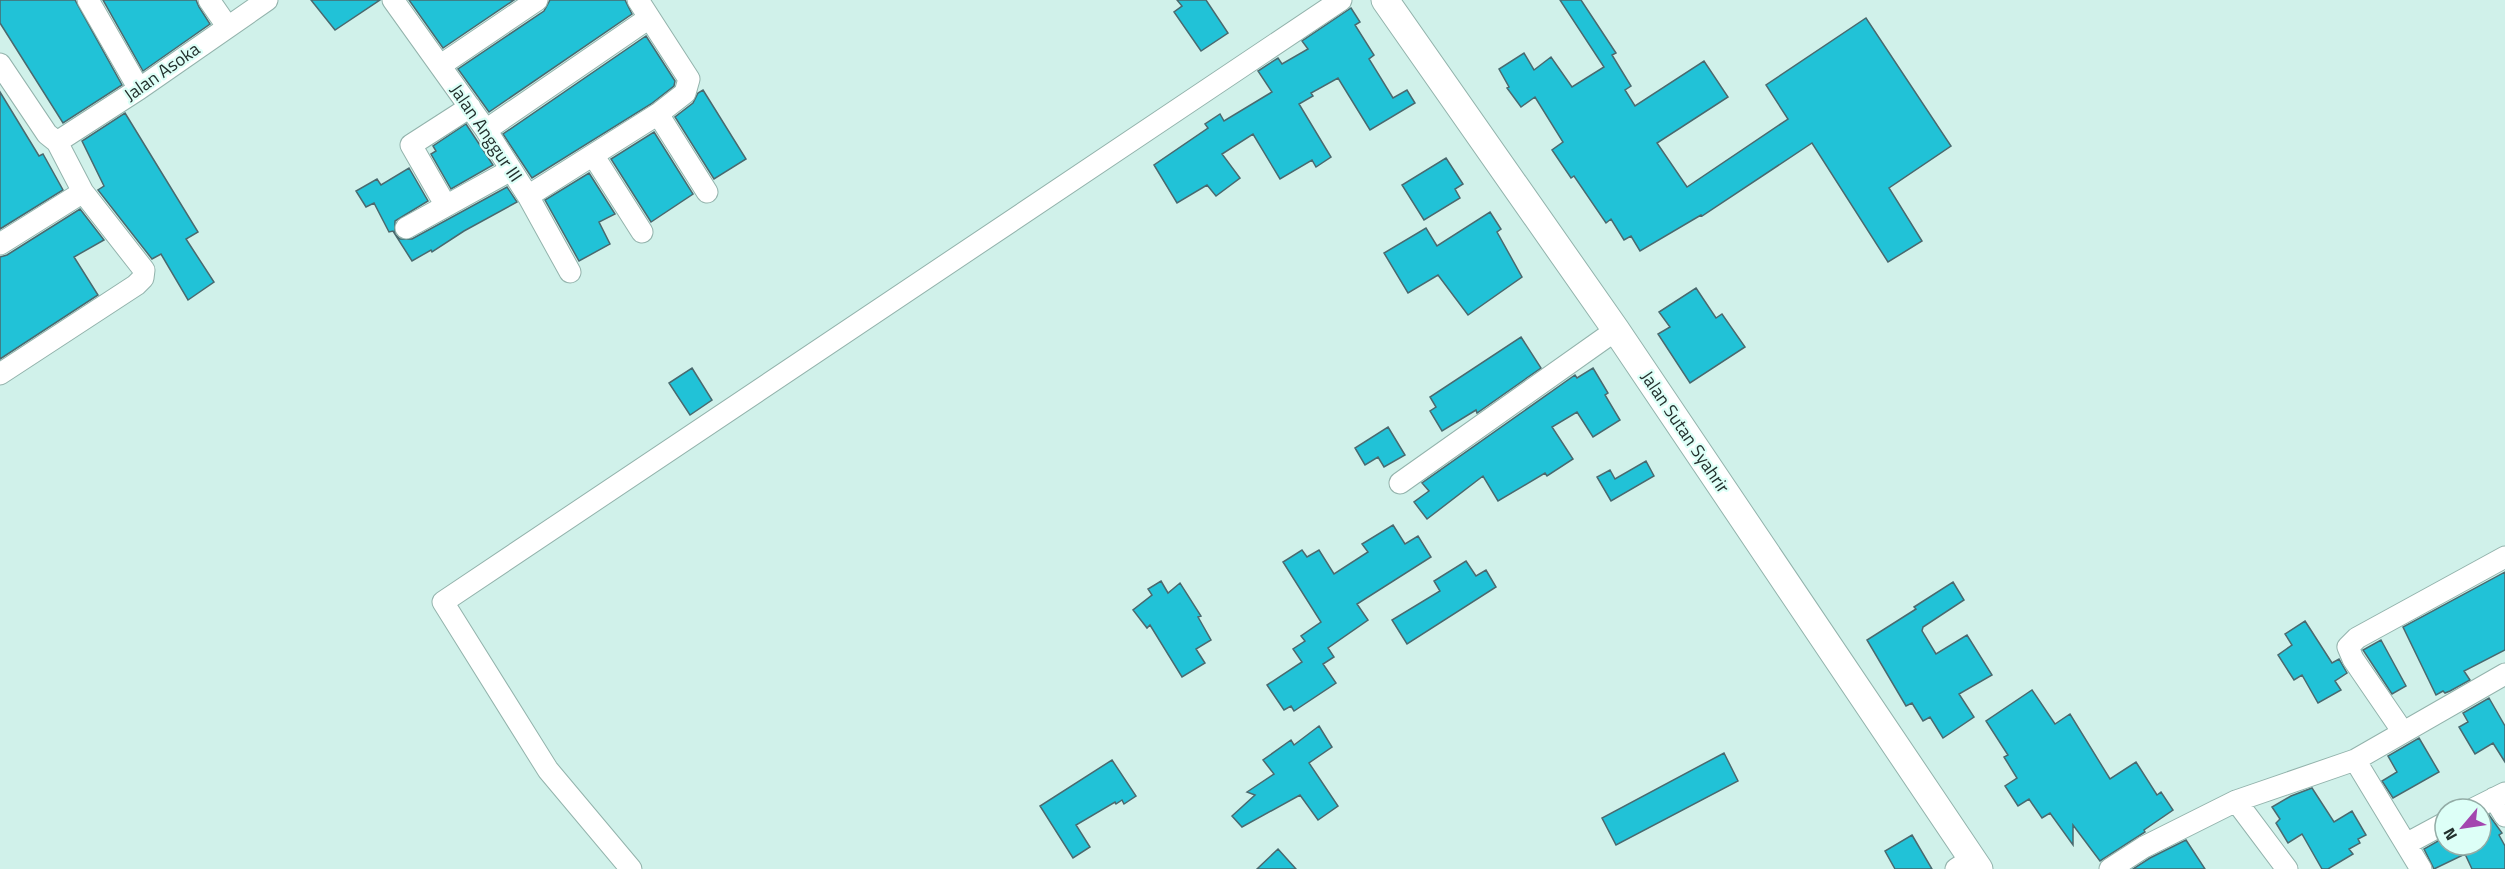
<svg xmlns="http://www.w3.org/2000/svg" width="2505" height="869" font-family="'Titillium Web',sans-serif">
<rect width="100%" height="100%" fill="#d0f1ea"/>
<path fill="#21c2d7" stroke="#4a696e" stroke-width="1.5" d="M0 0H75L122 85 63 123 0 23Z
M103 0H196L199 7 210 24 143 71Z
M311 0H380L335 30Z
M409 0H514L443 48Z
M550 0H625L632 14 489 112 458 69 544 11Z
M1177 0H1206L1228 33 1201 51 1174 12 1182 6Z
M1560 0H1581L1616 53 1612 55 1631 86 1625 90 1635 106 1704 61 1728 97 1657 143 1687 187 1788 119 1766 85 1866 18 1951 146 1889 188 1922 241 1888 262 1812 143 1702 216 1701 215 1640 251 1631 236 1624 240 1611 219 1606 223 1574 176 1571 178 1552 150 1563 142 1535 97 1521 107 1507 88 1509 87 1499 69 1524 53 1534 70 1551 57 1572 87 1604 67Z
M1351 8 1360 22 1355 25 1374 55 1369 59 1393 98 1407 90 1415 103 1370 130 1338 78 1311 93 1313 96 1299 104 1331 157 1316 167 1312 160 1280 179 1253 134 1222 154 1240 178 1216 196 1207 185 1177 203 1154 165 1208 128 1205 124 1220 114 1224 121 1272 92 1258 71 1278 58 1282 64 1308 49 1302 41Z
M646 36 675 81 674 86 651 104 532 178 503 134Z
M703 90 746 159 714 179 675 117 693 103 698 93Z
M0 92 39 156 43 154 63 190 0 229Z
M125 113 198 232 186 239 214 282 188 300 161 254 152 259 98 190 104 186 82 141Z
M466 124 493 165 451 189 431 154 436 151 433 146Z
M654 132 693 194 651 222 611 159Z
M1446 158 1463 184 1455 189 1460 198 1424 220 1402 185Z
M409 168 428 201 395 221V234L400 239H412L507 187 517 202 464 231 432 252 431 250 412 261 393 231 389 232 374 203 366 207 356 191 377 179 381 185Z
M589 173 615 214 599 222 610 244 579 261 545 200Z
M80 209 104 240 74 257 98 295 0 359V257L7 255Z
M1490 212 1501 229 1497 232 1522 277 1468 315 1438 275 1408 293 1384 253 1426 228 1437 246Z
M1696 288 1716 318 1722 314 1745 347 1690 383 1658 334 1670 327 1659 312Z
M1521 337 1541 368 1477 413 1476 410 1442 431 1430 411 1436 407 1430 397Z
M692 368 712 400 690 415 669 383Z
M1593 368 1608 393 1605 395 1620 420 1593 437 1577 412 1552 427 1573 459 1547 476 1545 473 1498 501 1483 476 1427 519 1414 502 1429 491 1422 483 1575 375 1577 378Z
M1388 427 1405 455 1384 467 1378 457 1365 465 1355 448Z
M1646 461 1654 476 1611 501 1597 477 1610 470 1615 479Z
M1393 525 1405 544 1418 536 1431 557 1357 604 1368 620 1328 648 1334 657 1323 664 1336 683 1294 711 1291 706 1284 710 1267 685 1302 662 1293 649 1305 641 1301 636 1321 622 1283 562 1302 550 1307 557 1319 550 1334 574 1368 552 1362 544Z
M1466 561 1476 576 1486 570 1496 587 1407 644 1392 620 1440 591 1434 581Z
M2505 572V650L2464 671 2470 680 2450 691 2445 693 2443 691 2436 695 2403 627Z
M1161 581 1168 593 1180 583 1201 616 1198 617 1211 640 1196 649 1205 663 1182 677 1150 625 1147 628 1133 610 1152 595 1148 589Z
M1953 582 1964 600 1923 627 1922 631 1936 654 1967 635 1992 675 1959 694 1974 717 1943 738 1930 717 1923 721 1912 703 1906 706 1867 640 1916 609 1914 607Z
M2305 621 2332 663 2339 659 2347 673 2335 681 2341 690 2318 703 2302 675 2294 680 2278 655 2292 645 2285 634Z
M2381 640 2406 686 2392 694 2363 650Z
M2032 690 2055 724 2070 714 2110 779 2136 762 2157 795 2161 792 2173 810 2144 830 2145 832 2100 861 2073 825V845L2050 813 2042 818 2029 799 2018 806 2005 786 2017 778 2004 757 2008 755 1986 721Z
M2489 698 2505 726V762L2493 743 2475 754 2459 727 2468 722 2463 713Z
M1319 726 1332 747 1309 763 1338 806 1318 820 1300 795 1242 827 1232 816 1255 795 1247 792 1274 774 1263 760 1291 740 1294 745Z
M2419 738 2439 772 2393 798 2382 781 2397 772 2388 756Z
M1724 753 1738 781 1616 845 1602 818Z
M1112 760 1136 796 1124 804 1122 800 1116 804 1115 802 1076 825 1090 847 1073 858 1040 806Z
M2312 788 2334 822 2352 811 2366 835 2358 839 2360 843 2349 849 2353 854 2328 869H2322L2302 834 2288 843 2276 823 2280 819 2272 807 2291 796Z
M2489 815 2502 833 2499 835 2505 846V869H2472L2465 854 2434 869 2424 849 2445 837V845H2481V819Z
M1912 835 1932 869H1895L1885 851Z
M2186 840 2205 869H2133L2150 858Z
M1278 849 1296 869H1257Z"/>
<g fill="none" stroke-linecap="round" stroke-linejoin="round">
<defs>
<path id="minor" d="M88 0 139 89
M209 0 227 26
M393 0 486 130 528 196 570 272
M0 64 47 134 57 142 83 192 144 270 143 278 136 285 0 374
M441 65 537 0
M658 114 707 192
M486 130 649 18
M57 142 139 89 267 0
M593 155 642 232
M528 196 658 114 685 93 689 79 638 0
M446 206 411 145 470 107
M406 228 511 170
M0 244 83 192
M1400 483 1616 330
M2403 732 2353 659 2348 647 2357 638 2505 557
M2355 760 2421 869
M2494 798 2505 816
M2236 801 2287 869
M2473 809 2505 793
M2406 844 2445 823
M631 869 548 770 443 602 1341 0
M1956 869 1973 858
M2110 869 2144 847 2236 801 2355 760 2505 674"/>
<path id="tertiary" d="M1385 0 1616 330 1979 869"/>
</defs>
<use href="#minor" stroke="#93b3ac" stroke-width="23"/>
<use href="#tertiary" stroke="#93b3ac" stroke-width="29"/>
<use href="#minor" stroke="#fff" stroke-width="21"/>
<use href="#tertiary" stroke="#fff" stroke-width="27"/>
</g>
<g text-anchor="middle" stroke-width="4.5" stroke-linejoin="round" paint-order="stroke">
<g font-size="18" fill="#23302d" stroke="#ddfff7">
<text transform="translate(162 72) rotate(-35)" y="6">Jalan Asoka</text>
<text transform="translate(486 133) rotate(56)" y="6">Jalan Anggur III</text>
<text transform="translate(1685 432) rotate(56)" y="6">Jalan Sutan Syahrir</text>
</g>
</g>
<g transform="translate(2463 827) rotate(241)"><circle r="28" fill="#ddfff7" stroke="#93aca6" stroke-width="1.5"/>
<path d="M0-4.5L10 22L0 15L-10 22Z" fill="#a346af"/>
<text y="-9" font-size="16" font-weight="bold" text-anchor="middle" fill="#23302d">N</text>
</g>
</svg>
